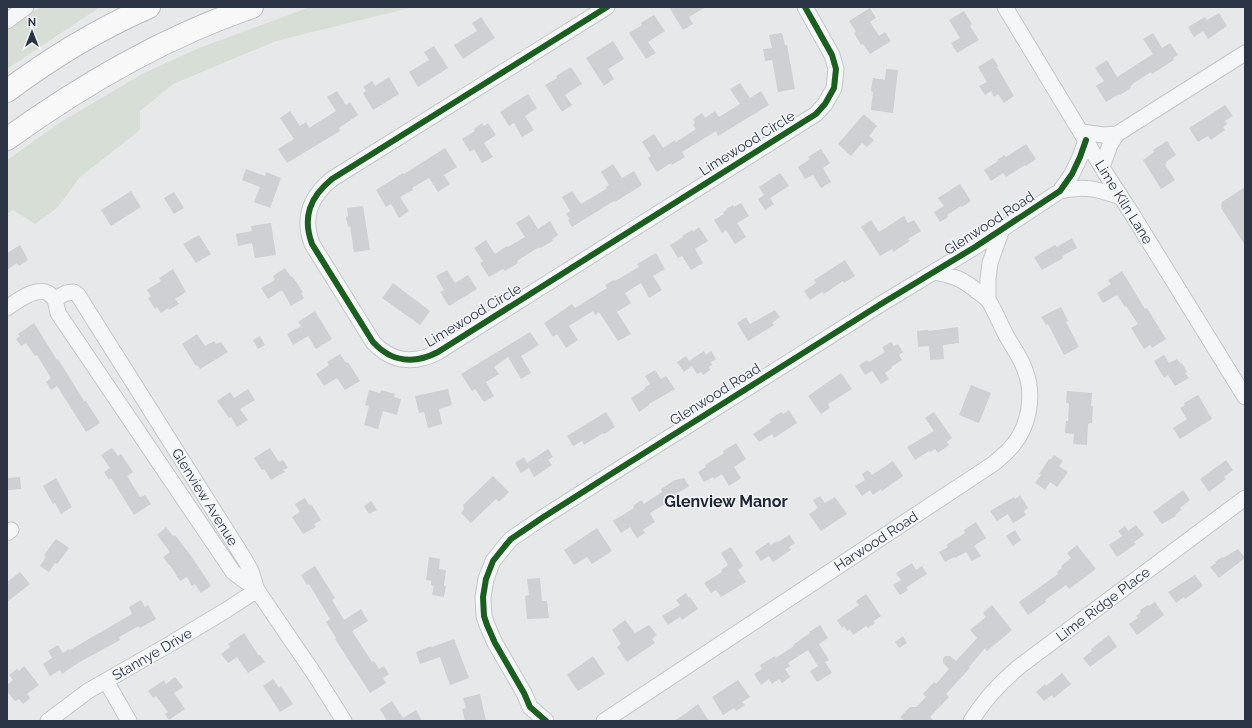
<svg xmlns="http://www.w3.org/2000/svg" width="1252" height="728" font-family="Raleway,sans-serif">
<rect width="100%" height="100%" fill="#e6e8ea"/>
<path fill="#d6ded6" d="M41 7H100L7 69V27Z
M310 7H413L276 41 173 84 140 111V130L80 177 57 208 35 224 13 210 7 214V160L61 122 142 74 199 48Z"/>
<path fill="#ced0d3" d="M669 7H706L689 17 693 24 683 30Z
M870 8 876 18 870 22 879 36 885 32 891 41 870 54 863 44 861 45 854 33 856 32 849 21Z
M964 11 972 24 970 26 979 40 957 53 951 43 960 38 949 20Z
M1219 13 1227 26 1208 39 1203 31 1194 37 1188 27 1205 17 1207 20Z
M654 15 665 31 648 42 656 53 646 59 629 33 642 25 641 23Z
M481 17 495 38 463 59 454 45 477 31 472 23Z
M782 33 785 45H787L795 89 778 92 772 60 765 61 763 49 772 48 769 35Z
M1153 33 1162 48 1170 43 1178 55 1173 58 1174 60 1152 74 1151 72 1134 83 1130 87 1131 88 1120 95 1119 94 1106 102 1096 86 1104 81 1095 68 1107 60 1117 77 1153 54 1143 39Z
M613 41 624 59 608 69 614 79 604 86 586 58Z
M434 46 448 68 418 87 409 72 429 60 424 52Z
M993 58 998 66 997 67 1014 96 1004 103 998 94 994 97 991 91 985 95 979 86 987 82 978 67Z
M571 67 582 84 565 95 572 105 562 112 545 85 557 78 556 76Z
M886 69 898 70 893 113 871 110 873 92 871 91 873 78 885 80Z
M389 77 399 94 373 110 363 93 366 91 363 87 372 81 375 86Z
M740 83 750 98 761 91 769 105 718 136 716 131 682 152 685 157 672 165 671 163 657 172 648 158 651 156 642 142 654 134 663 148 675 140 676 142 696 129 693 125 695 123 693 119 702 113 705 118 715 111 719 117 740 104 730 89Z
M337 91 346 105 350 102 358 115 339 128 340 131 287 163 278 149 294 139 280 118 290 111 300 126 306 122 309 128 336 111 327 97Z
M528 94 537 108 525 116 534 130 522 137 514 123 509 126 500 112Z
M1225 105 1233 116 1225 121 1227 124 1223 127 1225 130 1211 140 1208 136 1198 142 1189 128Z
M864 114 877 126 869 136 874 140 867 147 862 143 851 156 838 144Z
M482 123 484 126 488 123 496 135 484 143 493 157 482 163 474 149 470 152 462 139 475 131 474 129Z
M1167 141 1176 155 1166 162 1167 164 1165 165 1175 180 1161 189 1143 160 1154 152 1153 150Z
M1026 144 1036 159 1026 166 1025 165 1006 177 1003 173 991 181 984 170 998 161 997 160 1004 155 1006 157Z
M445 148 457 167 444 175 450 184 438 192 429 178 412 188 413 190 400 197 409 211 399 218 391 204 386 207 376 190 403 173 404 174Z
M821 149 830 163 823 168 831 182 821 188 813 175 805 179 798 167 810 159 808 157Z
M613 164 622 178 634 171 642 185 615 202 614 201 572 227 568 220 570 219 566 214 570 211 562 197 572 191 581 204 606 189V187L609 185 601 172Z
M246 169 265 176 266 172 281 178 270 208 254 202 260 187 242 180Z
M780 173 789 186 770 198 774 204 765 210 758 199 764 195 759 187Z
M960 184 971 201 962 207 961 206 947 215 948 217 940 222 934 212 944 206 938 198Z
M1245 187V245L1221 208 1222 202Z
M131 191 141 207 111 226 101 210Z
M174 192 184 208 174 214 164 198Z
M741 203 749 216 737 223 746 237 735 244 726 230 722 233 714 220 724 214 723 212 727 210 726 209 733 205 734 207Z
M363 206 370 250 354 252 350 226 348 227 346 217 348 216 347 208Z
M529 215 538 229 550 221 558 235 552 239 553 241 540 248 539 247 517 261 518 263 505 271 503 269 489 277 480 263 483 261 474 248 486 240 495 254 507 246 508 247 525 237 516 223Z
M904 216 908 223 914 220 921 231 908 239 910 241 893 252 892 249 880 256 861 227 871 220 879 232Z
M271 223 276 255 255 258 252 243 238 246 236 234 252 231 251 226Z
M699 227 708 241 695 249 703 263 691 270 682 256 678 258 670 245 683 237 682 236 692 230 693 232Z
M199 235 211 254 196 263 183 244Z
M1072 238 1077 248 1062 256 1063 258 1042 270 1034 257 1055 245 1057 247Z
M20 245 28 260 19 266 17 263 7 270V253Z
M656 253 665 269 653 276 662 290 649 298 641 283 625 293 631 303 617 312 631 334 618 341 599 312 595 315 593 311 569 326 578 340 566 348 557 334 553 337 544 323 572 304 575 308 607 288 605 285 614 280 615 281 639 267 637 264Z
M845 260 855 276 844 283 843 281 824 294 822 292 810 300 804 291 816 283 814 280Z
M285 268 291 277 292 276 303 292 301 293 304 298 291 306 282 290 268 299 261 288 275 280 273 276Z
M173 269 186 292 175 299 179 304 169 310 168 308 161 313 157 307 155 309 148 298 151 296 147 290 161 281 159 278Z
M447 270 455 283 468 275 477 289 449 306 440 292 444 290 436 276Z
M1122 271 1145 309 1147 308 1166 339 1152 348 1150 345 1144 349 1131 328 1138 324 1126 306 1125 307 1117 295 1103 303 1097 293 1111 284 1108 280Z
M393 283 430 311 420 325 382 298Z
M1061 307 1068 321 1066 322 1079 347 1064 355 1048 324 1046 325 1041 317Z
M775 310 780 317 772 323 774 325 748 341 737 323 746 317 750 324Z
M315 311 332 339 316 349 308 336 293 345 287 334 301 326 298 322Z
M34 323 57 360 58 359 84 401H86L100 423 86 432 57 386 51 390 46 382 51 378 37 355 35 356 26 343 21 346 16 339 20 336 18 334Z
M958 327 959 343 943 345 944 359 930 360 929 346 918 347 917 331 928 330 929 331Z
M530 332 539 345 521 356 531 373 521 379 508 357 494 367 499 374 486 382 494 396 484 402 475 389 472 391 461 374Z
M197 334 205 346 214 341 216 344 221 342 228 352 200 369 197 365 196 366 182 344Z
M260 336 265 345 258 349 253 340Z
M891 342 894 346 898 344 903 352 899 355 902 360 891 367 892 368 885 373 889 379 881 384 872 371 865 375 859 365 867 360 869 362 885 352 882 347Z
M704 351 706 355 711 351 716 359 711 362 712 365 709 367 710 370 703 375 701 372 697 374 692 366 684 372 677 362 686 356 689 361Z
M340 354 346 363 348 362 360 381 345 390 337 378 324 386 316 374 329 365 327 362Z
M1164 355 1169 363 1177 359 1181 364 1182 363 1187 372 1185 373 1189 378 1175 386 1168 375 1164 378 1154 361Z
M655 370 661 379 666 376 675 389 649 404V405L639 412 631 398 645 389 644 388 650 384 645 376Z
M841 373 852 389 828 404 830 408 821 414 808 396Z
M971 385 991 393 979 423 959 415Z
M248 389 255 400 240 409 248 420 237 427 231 417 229 418 217 401 230 392 234 398Z
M448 389 452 405 439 409 442 424 428 428 424 412 419 413 415 396Z
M369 390 380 393 381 390 395 394 394 397 401 399 397 415 383 411 378 429 364 425 369 406 365 405Z
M1067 391 1092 393 1091 406H1093L1092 423H1089V424H1088L1087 445 1073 444 1074 434 1065 433 1066 421H1068L1069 403H1066Z
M1198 395 1212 419 1180 439 1173 428 1187 419 1180 408 1185 405 1184 403Z
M789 410 797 423 774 438 772 434 759 442 753 434 771 422 769 420 781 412 783 414Z
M606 412 615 427 604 434 603 433 584 445 582 441 573 446 567 436Z
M934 412 952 438 947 442 949 445 938 453 935 449 930 452 929 451 915 460 907 447 934 431 925 418Z
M736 443 746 459 734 467 741 478 729 486 722 474 714 479 713 477 704 482 698 472 706 467 705 465 724 453 723 451Z
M112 448 118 456 121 454 133 472 127 476 140 497 145 495 151 504 134 515 111 478 109 480 104 472 110 468 101 455Z
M270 448 279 462 283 460 288 468 283 470 285 472 271 480 264 469 262 470 254 458Z
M548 449 553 457 548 460 552 465 534 477 529 468 521 473 515 463 524 457 527 463Z
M1054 455 1063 461 1059 466 1068 472 1057 487 1050 482 1045 490 1035 483 1041 475 1039 474 1049 459H1051Z
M1226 460 1233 470 1224 477 1226 479 1209 492 1200 479Z
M893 461 903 476 882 491 881 489 873 495 870 490 862 496 855 486 865 480 862 474 868 470 872 475Z
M493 476 509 492 499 502 496 499 471 523 461 513 464 509 463 505Z
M20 477 21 489 7 490V478Z
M56 478 72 507 61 514 55 503 53 504 43 486Z
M684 478 689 486 675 495 676 497 650 513 655 522 643 530 645 533 637 538 630 527 621 533 613 521 634 508 633 506 641 500 644 504 662 492 661 489 675 480Z
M1183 490 1190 500 1180 508 1181 510 1175 515 1176 516 1162 524 1153 512Z
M1020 495 1028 508 1024 511 1026 515 1013 523 1008 514 997 521 990 511 1014 497 1015 499Z
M820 496 825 503 835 497 847 514 821 531 809 514 818 508 813 500Z
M305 498 309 505 311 504 321 520 314 524 316 527 303 534 292 517 300 512 295 504Z
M371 501 377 510 369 514 364 506Z
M976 522 986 538 974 546 981 556 972 561 966 552 955 558 954 557 945 562 939 552 948 547 946 545 965 533 964 530Z
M1136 525 1144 535 1134 542 1136 544 1117 557 1109 545 1122 536 1118 531 1125 526 1128 531Z
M166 527 173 536 175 535 192 557 211 586 201 593 195 584 192 586 187 577 180 581 170 565H169L163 557 170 552 157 535Z
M597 528 612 551 592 564 587 557 574 565 564 550Z
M1015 530 1021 540 1013 546 1006 536Z
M789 535 795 543 789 547 791 550 773 562 769 556 761 561 755 552 769 542 771 545 777 541 778 542Z
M56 539 69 548 57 564 55 563 49 572 40 566 46 557 44 555Z
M1077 545 1096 569 1069 589 1066 585 1045 600 1046 602 1028 615 1019 602 1058 574 1057 572 1062 568 1061 566 1071 558 1067 553Z
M731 547 743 566 738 570 746 582 721 597 716 590 711 593 704 583 722 572 721 570 728 565 721 553Z
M1238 549 1245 558 1219 578 1210 567 1216 563 1215 562 1222 557 1223 558Z
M429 557 440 559 439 569 446 570 444 586H446L444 597 432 595 434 586 431 585V581L426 580Z
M912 563 916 570 922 566 927 574 907 587 908 590 900 595 893 585 901 580 896 573Z
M315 566 335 598 332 600 344 620 361 609 368 621 352 631 372 662 374 661 379 669 384 666 389 674 383 678 386 683 370 693 335 639 336 638 326 622 330 619 309 584 307 585 301 575Z
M20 572 30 584 7 602V582Z
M1195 575 1203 586 1185 599 1184 597 1176 603 1168 592Z
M540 578 542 601H547L549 618 527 619 525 596 529 595 527 579Z
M686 593 689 598 690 597 698 609 682 620 680 617 668 625 662 616 680 605 676 600Z
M866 594 881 616 874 621 875 623 868 628 866 626 853 635 850 629 847 631 844 626 842 628 837 620 859 605 856 601Z
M141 600 145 607 148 605 156 619 140 628 139 626 119 637 120 640 78 663 62 674 60 670 50 676 43 664 52 658 48 651 58 645 63 653 69 649 70 650 132 614 129 607Z
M1155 602 1164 615 1137 635 1129 624 1138 618 1136 616 1141 612 1140 610 1148 605 1149 606Z
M992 605 1012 630 987 651 985 648 969 667 970 668 946 694 949 697 930 717 934 721H904L900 717 910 707H916L926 697 923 694 934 682 936 684 949 669 943 663V659L945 656H950L956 661 977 638 970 630 986 617 983 613Z
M625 620 635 633 649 625 657 635 652 639 655 643 627 662 617 647 621 644 612 630Z
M820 625 828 638 819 644 829 660 825 662 832 673 817 682 810 671 818 666 808 650 788 663 790 666 785 669 790 677 782 683 779 679 772 684 769 679 761 685 754 674 762 669 760 665 775 656 776 658 794 646 793 645 810 633 809 632Z
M244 633 259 656 260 655 265 662 248 673 237 657 228 663 221 654 230 647 228 644Z
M1109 635 1117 647 1090 667 1083 658 1092 651 1091 649Z
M903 636 907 643 899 648 895 642Z
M454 639 469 678 450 685 440 657 420 664 416 652 431 646 432 647Z
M593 656 605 674 578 691 567 675Z
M24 666 39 685 27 694 30 698 23 704 19 699 15 701 7 691V685L13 680 9 675 17 669 19 671Z
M1062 673 1071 684 1054 698 1052 695 1044 701 1036 692 1045 684 1046 686Z
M175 677 183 687 174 693 185 709 169 720 165 714 168 712 156 696 153 698 148 691 164 680 166 684Z
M273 679 279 688 281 686 293 704 280 712 263 686Z
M738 680 750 697 742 702 745 705 736 711 734 708 723 715 712 697Z
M480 694 486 721H465L462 709 466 708 463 698Z
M392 701 403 718 416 710 422 721H387L380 709Z
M698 704 709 721H674L685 714Z"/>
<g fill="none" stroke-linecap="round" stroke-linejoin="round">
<defs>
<path id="minor" d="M607 7 332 179C310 197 302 217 312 244L373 342C392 363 415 364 438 352L816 114 825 104 834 88 836 69 832 55 805 7
M1005 7 1106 174 1132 214 1245 397
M7 21 26 7
M1081 132 1104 135 1117 134 1245 53
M1102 167 1110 145 1117 134
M1060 191C1085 185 1096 189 1121 197
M55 299 66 293 74 292 78 295 245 560 251 571 257 590 315 675 344 721
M55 299 58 313 233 572 257 590
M988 300V279L990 263 1002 229
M7 308C17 301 35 287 48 293 50 295 53 297 55 299
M7 533 11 530
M106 681 129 721
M48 721 88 691 170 644 228 609 257 590
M546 721 530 707 524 693 495 643 487 625 484 616 483 597 486 579 493 561 505 546 511 539 542 518 619 469 881 304 975 247 1060 191 1072 174 1080 157 1086 140
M604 721 993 464C1000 458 1007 453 1013 445 1029 426 1034 396 1026 373 1022 359 1013 348 1006 335 1001 326 993 306 988 300 985 297 981 294 978 292 963 279 954 276 934 272
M971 721C986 698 999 684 1020 666L1245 498"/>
<path id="highway" d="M7 91C51 58 99 29 149 7
M7 139C82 85 164 37 252 7"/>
</defs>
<use href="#minor" stroke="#c4c6c8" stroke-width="17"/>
<use href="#highway" stroke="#b8bbbf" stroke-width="24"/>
<use href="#minor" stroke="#f5f6f7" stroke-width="15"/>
<use href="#highway" stroke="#f8f8f8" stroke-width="22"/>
<defs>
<path id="cycleway" d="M607 7 332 179C310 197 302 217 312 244L373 342C392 363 415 364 438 352L816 114 825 104 834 88 836 69 832 55 805 7
M546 721 530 707 524 693 495 643 487 625 484 616 483 597 486 579 493 561 505 546 511 539 542 518 619 469 881 304 975 247 1060 191 1072 174 1080 157 1086 140"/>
</defs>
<use href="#cycleway" stroke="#f4f6f9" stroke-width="8"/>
<use href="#cycleway" stroke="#1b5e20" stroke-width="6"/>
</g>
<g text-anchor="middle" stroke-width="3" stroke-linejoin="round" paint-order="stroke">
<g font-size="14" fill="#2b3445" stroke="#f4f6f9">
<text transform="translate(747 143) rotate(-32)" y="5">Limewood Circle</text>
<text transform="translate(1124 202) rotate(58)" y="5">Lime Kiln Lane</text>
<text transform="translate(989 223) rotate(-33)" y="5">Glenwood Road</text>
<text transform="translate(473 315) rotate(-31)" y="5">Limewood Circle</text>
<text transform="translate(715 394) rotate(-32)" y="5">Glenwood Road</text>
<text transform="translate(205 497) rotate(58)" y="5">Glenview Avenue</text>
<text transform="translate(876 541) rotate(-33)" y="5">Harwood Road</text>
<text transform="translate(1103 604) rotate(-37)" y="5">Lime Ridge Place</text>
<text transform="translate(152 654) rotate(-30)" y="5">Stannye Drive</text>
</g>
<g font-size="16" font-weight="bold" fill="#1d2536" stroke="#f4f6f9">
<text x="726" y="507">Glenview Manor</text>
</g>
</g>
<rect width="1252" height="728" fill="none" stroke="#2b3445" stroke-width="16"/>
<g transform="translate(32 32)" stroke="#f4f6f9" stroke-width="3" paint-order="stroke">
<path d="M0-3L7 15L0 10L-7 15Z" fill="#2b3445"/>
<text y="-6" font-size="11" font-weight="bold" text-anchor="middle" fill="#2b3445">N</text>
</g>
</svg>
